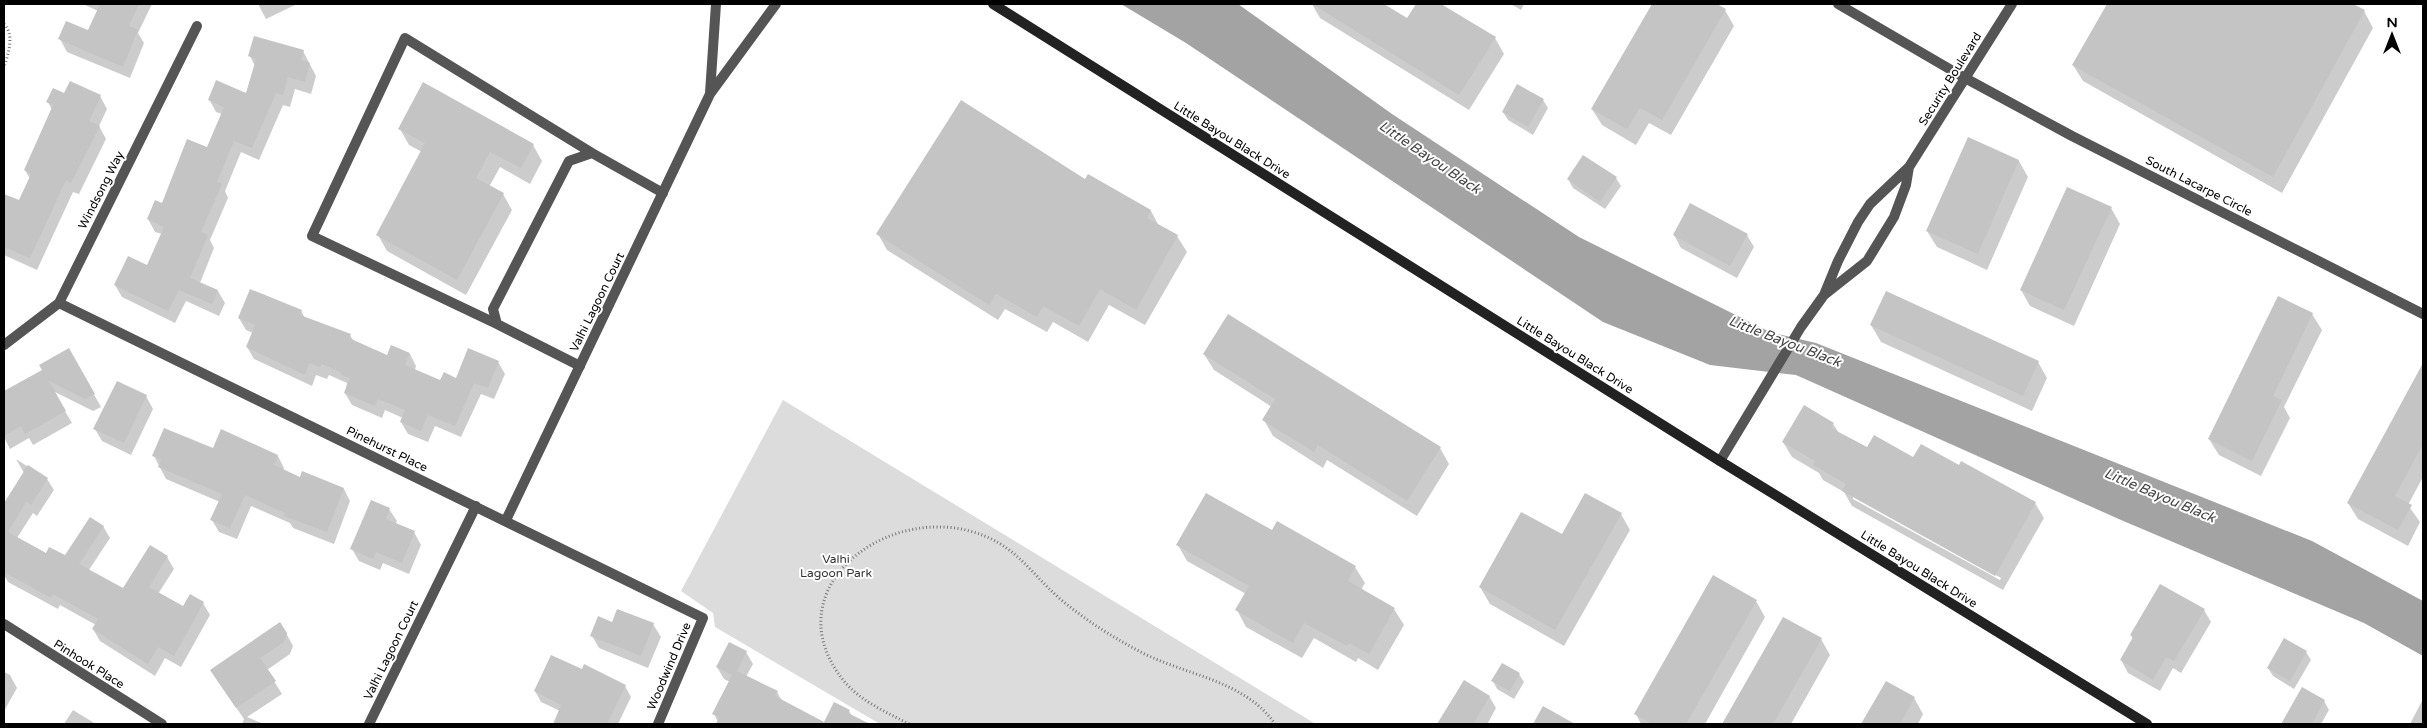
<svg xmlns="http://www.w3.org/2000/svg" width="2427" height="728" font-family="'Varela Round',sans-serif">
<rect width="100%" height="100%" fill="#fff"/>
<path fill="#dcdcdc" d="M783 400 1314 723 1318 724H880L715 627 713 613 681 591Z"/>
<path fill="#a3a3a3" d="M1121 4H1238L1392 114 1579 237 1770 332 1816 343 2312 541 2423 601V656L2364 623 2121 520 1796 375 1710 365 1603 322 1186 43Z"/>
<path fill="#0003" fill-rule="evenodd" d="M83 4H152L138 33 144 43 130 78 67 52 60 39 89 32 98 11Z
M258 4H297L266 19Z
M1312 4H1381L1407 20 1417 4H1439L1495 38 1504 54 1469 110 1320 18Z
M1511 4H1524L1521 10Z
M1653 4H1714L1725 10 1734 26 1671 135 1649 123 1636 145 1602 125 1592 109Z
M2108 4H2350L2364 11 2373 28 2282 193 2083 81 2073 65Z
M303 51 316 76 311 94 295 89 290 107 283 105 259 160 241 152 225 191 228 198 210 240 214 248 200 283 218 291 225 303 219 316 186 301 175 323 122 297 115 285 148 267 162 234 155 232 148 219 208 149 222 114 216 112 209 99 247 95 255 66 250 56Z
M65 95 100 96 107 109 99 126 106 139 79 194 73 192 37 270 4 255V195L19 202 30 179 25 170 52 110 48 102Z
M1543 100 1548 108 1533 135 1508 120 1503 112Z
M400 129 533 145 542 161 530 184 500 167 489 187 503 194 512 210 466 295 387 251 378 235 422 152 409 145Z
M1968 139 2019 161 2028 177 1987 270 1937 247 1927 231Z
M1616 178 1621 186 1605 209 1573 188 1568 179Z
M1086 180 1151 211 1159 226 1177 236 1187 252 1145 325 1109 305 1088 342 1053 322 1047 332 1005 309 998 320 887 250 878 234Z
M2111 208 2120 224 2074 326 2030 306 2021 290Z
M1674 235H1747L1754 247 1737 278 1681 248Z
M301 311 305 318 350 335 354 342 388 356 410 354 416 366 415 370 441 382 456 379 498 362 505 374 494 399 481 394 461 437 435 426 428 442 408 434 401 422 403 418 385 410 382 418 352 405 345 393 347 383 329 375 327 379 316 375 312 386 254 359 247 347 253 333 246 330 239 318Z
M2312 314 2322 330 2284 407 2290 418 2261 476 2219 455 2209 439Z
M1871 325 2038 362 2047 378 2032 411 1881 342Z
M69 350 101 407 93 411 53 391 72 423 33 445 29 438 10 449 4 437V393L43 370Z
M1204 354 1440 448 1449 464 1417 516 1327 460 1323 468 1273 436 1264 420 1272 407 1214 370Z
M2420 370 2423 372V477L2408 505 2420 522 2408 546 2358 519 2348 503Z
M146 396 153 409 131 455 102 441 95 429Z
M1833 424 1839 433 1867 449 1959 467 2035 503 2044 518 2003 590 1852 506 1844 492 1823 480 1819 473 1792 457 1783 442ZM1853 496 2001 578 2000 580 1853 499Z
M213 450 278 456 284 468 283 471 301 479 344 489 350 501 334 544 293 528 290 523 251 506 237 539 219 532 212 520 220 502 166 479 154 456Z
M16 459 47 479 54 490 37 516 33 513 17 538 47 554 66 557 103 526 110 538 89 570 124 590 167 557 174 569 158 594 184 608 203 603 210 615 181 667 165 658 155 676 100 641 93 629 96 625 60 605 58 609 8 582 4 575V564L11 551 4 546V505L24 473Z
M389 509 397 521 395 525 414 532 421 545 409 574 383 563 380 570 359 561 352 549Z
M1621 514 1630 530 1564 646 1490 604 1480 587 1562 536Z
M1272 532 1355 567 1365 583 1361 590 1394 609 1404 625 1378 670 1358 658 1356 662 1314 638 1302 658 1246 627 1237 610 1246 594 1187 561 1178 545Z
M1756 601 1765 617 1705 724H1641L1636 714Z
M2204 610 2211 622 2181 673 2173 668 2160 691 2128 673 2121 660 2133 639 2131 635Z
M1784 618 1821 639 1830 655 1791 724H1723Z
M613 623 653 624 661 637 648 668 599 648 592 636Z
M286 633 293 646 290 654 267 670 282 694 247 717 264 724H242L244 719 211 671Z
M746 652 753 664 746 677 777 692 782 701 825 723 849 711 852 716 867 724H717L718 722 714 714 730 682 724 679 717 667Z
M2306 652 2311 660 2294 689 2273 676 2268 668Z
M582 671 625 686 631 697 618 724H554L560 711 541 702 535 691Z
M4 672 10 675 17 688 4 711Z
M1519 674 1524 682 1514 699 1497 689 1493 681Z
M1464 681 1489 696 1496 708 1488 723 1490 724H1439Z
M1886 682 1914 698 1923 714 1918 724H1863Z
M2303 689 2324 701 2329 710 2321 724H2283Z
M2423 699V724H2410Z
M73 710 96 724H64Z"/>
<path fill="#c4c4c4" d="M100 4H139L129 26 138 30 123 67 58 39 66 21 88 30Z
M1312 4H1384L1407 18 1416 4H1441L1496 37 1459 95Z
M1652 4H1717L1726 9 1662 120 1640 108 1627 129 1591 109Z
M2107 4H2353L2365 10 2273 177 2072 65Z
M254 36 304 50 301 60 310 63 305 82 288 77 283 95 276 93 252 148 234 141 217 182 222 184 201 232 208 235 190 278 218 290 212 304 179 290 168 311 114 285 128 256 147 265 164 227 147 219 155 200 162 203 187 139 207 147 224 107 208 100 216 80 246 93 256 59 248 56Z
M70 81 101 95 89 121 100 126 71 183 66 180 30 258 4 247V194L19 200 31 174 24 170 53 105 46 102 53 88 64 93Z
M423 82 534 144 521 168 490 152 476 178 504 193 457 280 376 235 425 143 398 129Z
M1517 84 1544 99 1528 127 1502 112Z
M961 100 1085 179 1088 174 1151 210 1147 218 1178 235 1136 310 1100 289 1079 326 1043 306 1037 317 996 294 989 305 876 234Z
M1968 137 2019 160 1978 254 1926 231Z
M1583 155 1617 177 1600 202 1567 179Z
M2067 187 2112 207 2064 310 2020 290Z
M1690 203 1748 234 1730 266 1673 235Z
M250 289 302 310 300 315 351 334 349 338 387 355 391 345 410 353 405 365 440 380 444 372 456 378 468 348 499 361 488 388 474 383 455 426 428 415 421 431 400 422 405 410 378 399 375 406 344 393 350 378 341 375 342 373 322 364 320 367 309 363 305 375 246 347 255 325 238 318Z
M1886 291 2039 361 2023 396 1870 325Z
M2278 296 2313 313 2273 396 2282 400 2252 461 2208 439Z
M1228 314 1441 447 1407 501 1318 445 1314 452 1262 420 1275 399 1203 354Z
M69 348 95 394 85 399 49 381 66 411 25 434 21 426 4 436V391L42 370 39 365Z
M2423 363V444L2395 496 2412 505 2398 530 2347 503Z
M117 381 147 395 124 443 93 429Z
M1804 405 1834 423 1831 428 1867 447 1874 435 1913 457 1921 444 1959 465 1961 461 2036 502 1995 576 1842 491 1846 484 1813 465 1815 461 1782 442Z
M164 428 213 448 221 429 278 455 274 465 300 477 302 471 344 488 327 532 284 516 285 513 245 495 230 528 210 520 222 494 158 467 161 459 152 456Z
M28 465 48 478 31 505 26 502 8 532 46 553 49 547 65 555 90 517 104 526 79 564 123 588 150 545 168 556 149 587 183 606 190 594 204 602 174 656 158 647 148 664 92 629 98 619 53 594 51 598 4 572V503Z
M1206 493 1272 530 1277 521 1356 566 1348 581 1395 608 1369 654 1349 643 1347 646 1304 623 1293 643 1235 610 1249 586 1176 545Z
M1585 493 1622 513 1555 630 1479 587 1521 512 1562 534Z
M371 500 390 508 386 519 415 531 402 563 376 552 373 559 350 549Z
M1713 575 1757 600 1686 724H1652L1634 714Z
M2160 584 2205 609 2174 661 2166 657 2153 680 2120 660 2133 637 2130 635Z
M617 609 654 623 641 656 590 636 598 616 612 622Z
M1783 617 1822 638 1773 724H1722Z
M280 622 287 633 284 642 260 658 276 681 236 708 210 670Z
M2284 638 2307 651 2290 681 2267 668Z
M729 642 747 651 737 671 778 691 775 696 824 722 834 702 850 710 848 713 870 724H716L719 717 712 714 732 675 716 667Z
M551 655 582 669 584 664 626 685 607 724H553L561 705 534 691Z
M1502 663 1520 673 1510 691 1491 681Z
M1464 680 1490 696 1473 724H1437Z
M1886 681 1915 697 1900 724H1861Z
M2302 687 2325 700 2312 724H2281Z
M1543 706 1575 724H1533Z"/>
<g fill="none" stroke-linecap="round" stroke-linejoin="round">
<path stroke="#777" stroke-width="3" stroke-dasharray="1 2.5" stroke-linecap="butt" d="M4 24C15 35 8 55 4 67
M909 724C886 712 860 701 843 680 774 592 880 507 970 531 1014 543 1028 570 1059 598 1084 619 1109 635 1137 650 1182 675 1244 679 1275 724"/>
<path stroke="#555" stroke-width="10" d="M497 324 312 236 405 38 592 153
M580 366 497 324 493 309 569 161 592 153 663 193"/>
<path stroke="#555" stroke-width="10" d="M1838 4 1965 78 2072 136 2423 314
M710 93 716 4
M1824 295 1867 261 1894 217 1906 185 1909 167 2012 4
M59 303 703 618 658 724
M4 345 59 303 197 26
M1720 461 1801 327 1824 295 1838 261 1858 222 1870 204 1909 167
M506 520 710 94 776 4
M4 624 162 724
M369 724 476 506"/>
<path stroke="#222" stroke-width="10" d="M993 4 1720 461 2147 724"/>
</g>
<g text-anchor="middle" stroke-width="4" stroke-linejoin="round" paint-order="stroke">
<g font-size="12" fill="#000" stroke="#fff">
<text transform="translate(1950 79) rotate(-58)" y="4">Security Boulevard</text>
<text transform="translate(1232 140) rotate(32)" y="4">Little Bayou Black Drive</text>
<text transform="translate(2199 186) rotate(27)" y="4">South Lacarpe Circle</text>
<text transform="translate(101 190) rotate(-63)" y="4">Windsong Way</text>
<text transform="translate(597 302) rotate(-64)" y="4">Valhi Lagoon Court</text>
<text transform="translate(1575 355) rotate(32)" y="4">Little Bayou Black Drive</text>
<text transform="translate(387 449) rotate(26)" y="4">Pinehurst Place</text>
<text transform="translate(1919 569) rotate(32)" y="4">Little Bayou Black Drive</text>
<text transform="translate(391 650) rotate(-64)" y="4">Valhi Lagoon Court</text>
<text transform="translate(89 664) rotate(32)" y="4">Pinhook Place</text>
<text transform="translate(669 666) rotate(-67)" y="4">Woodwind Drive</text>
</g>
<g font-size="12" fill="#333" stroke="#fff">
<text x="836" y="563">Valhi<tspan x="836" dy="14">Lagoon Park</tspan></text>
</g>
<g font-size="14" font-style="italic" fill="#444" stroke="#fff">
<text transform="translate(1430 157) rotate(34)" y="5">Little Bayou Black</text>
<text transform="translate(1785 341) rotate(21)" y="5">Little Bayou Black</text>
<text transform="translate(2160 495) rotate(23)" y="5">Little Bayou Black</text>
</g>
</g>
<rect width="2427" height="728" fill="none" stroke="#000000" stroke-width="10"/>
<g transform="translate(2392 35)" stroke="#ffffff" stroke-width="4" paint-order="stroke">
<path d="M0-4L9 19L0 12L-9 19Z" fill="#000000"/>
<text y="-8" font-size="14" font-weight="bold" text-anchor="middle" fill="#000000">N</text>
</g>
</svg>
